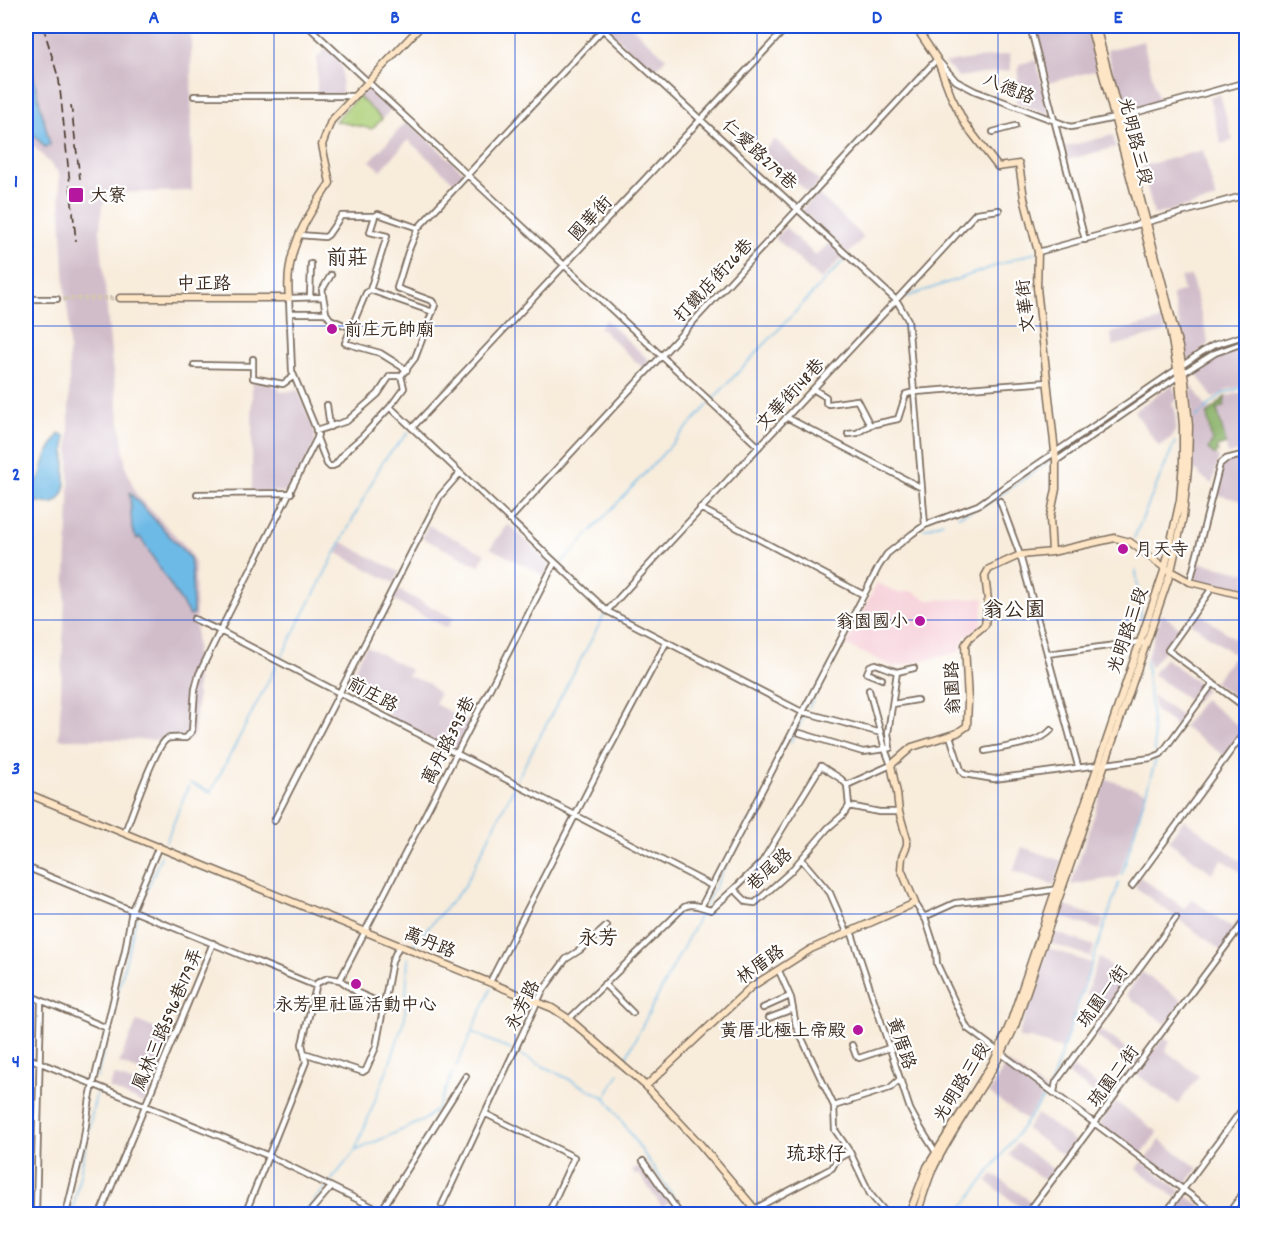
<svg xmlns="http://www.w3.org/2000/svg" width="1272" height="1240" font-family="Dekko,'LXGW WenKai TC',sans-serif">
<rect width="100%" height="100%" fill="#fff"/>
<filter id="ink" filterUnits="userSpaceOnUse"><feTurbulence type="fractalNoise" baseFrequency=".0167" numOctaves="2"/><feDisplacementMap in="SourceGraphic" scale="12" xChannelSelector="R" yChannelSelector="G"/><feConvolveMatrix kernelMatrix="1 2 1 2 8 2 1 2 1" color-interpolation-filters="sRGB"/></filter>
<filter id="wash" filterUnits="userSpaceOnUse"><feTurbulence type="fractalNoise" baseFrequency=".008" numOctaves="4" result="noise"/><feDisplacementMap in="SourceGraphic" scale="24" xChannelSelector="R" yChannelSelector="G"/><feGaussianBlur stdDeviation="1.35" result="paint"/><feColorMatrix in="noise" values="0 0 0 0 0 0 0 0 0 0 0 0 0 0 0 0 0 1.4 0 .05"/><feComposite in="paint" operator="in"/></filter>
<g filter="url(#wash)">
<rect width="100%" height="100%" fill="#f8ecdb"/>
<path fill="#f6cfd8" d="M877 583 899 593 912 591 928 600 984 598 981 626 964 638 960 652 894 667 846 645Z"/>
<path fill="#d1bdca" d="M26 26H191L192 191 108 193 102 207 100 231 112 365 126 468 136 494 188 549 195 563 197 703 194 733 190 740 59 739 69 501V322L65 291 59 173 26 138Z
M610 26H631L666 58 653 72 607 28Z
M1033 26H1086L1097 70 1048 83Z
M1143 41 1159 102 1122 110 1107 50Z
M327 47 342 60V94L317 95V58Z
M1010 54 1011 70 958 77 945 63Z
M1036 60 1050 116 1016 102 1019 64Z
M369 86 392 108 382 119 358 96Z
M1220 94 1233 141 1221 144 1209 97Z
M407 121 465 173 455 183 408 140 381 170 370 161Z
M1113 135 1116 147 1067 160 1064 147Z
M775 139 820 182 809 194 763 151Z
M1203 150 1216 199 1154 215 1142 166Z
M817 193 864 237 848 254 801 211Z
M785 227 816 256 830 242 844 255 821 280 775 238Z
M1191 276 1209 344 1191 359H1188L1172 295 1184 291 1180 277Z
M606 320 652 363 646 371 599 327Z
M1162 320 1165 332 1113 346 1110 333Z
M1246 346V385L1229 389 1213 398 1195 372 1220 355Z
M252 382 277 386 281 392 298 390 315 432V443L290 492H252Z
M1191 384 1210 412 1207 415 1212 442 1208 449 1219 458 1212 484 1199 475 1200 473 1193 468Z
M1172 385 1178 399 1172 404 1175 409 1176 428 1172 437 1159 446 1134 411Z
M1246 391V451L1228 454 1217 408 1224 406 1225 397Z
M1246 456V502L1215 494 1223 462Z
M508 524 551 564 547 577 490 548Z
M428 525 485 554 479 566 422 538Z
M342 542 399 572 394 583 337 553Z
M1198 562 1246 573V594L1195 581 1194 580Z
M395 588 453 618 447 628 390 598Z
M1199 613 1241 643 1233 654 1191 623Z
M1162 614 1181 629 1151 667 1149 665 1147 657Z
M366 646 411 670 408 676 428 683 439 694 435 704 472 723 457 753 386 715 394 702 349 679Z
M1165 658 1206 689 1194 704 1153 674Z
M1232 658 1246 668V706L1214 682Z
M1152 695 1184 718 1178 727 1154 710Z
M1204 699 1245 731 1226 757 1183 727Z
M1106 779 1146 792 1119 877 1071 885Z
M1184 819 1246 865V876L1222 859 1212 873 1168 841Z
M1022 847 1062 861 1054 885 1013 871Z
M1140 877 1184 908 1192 899 1233 929 1239 918 1243 920 1221 950 1219 949 1135 887Z
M1063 905 1104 919 1100 930 1059 916Z
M1054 932 1094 946 1091 957 1050 943Z
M1048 948 1091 963 1062 1049 1028 1038 1027 1040 1018 1037Z
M1099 957 1129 980 1107 1011 1086 994Z
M1142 972 1183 1001 1166 1024 1126 995Z
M137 1021 173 1036 156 1078 119 1063Z
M1100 1029 1141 1059 1136 1066 1095 1035Z
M1164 1037 1170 1041 1166 1051 1199 1076 1178 1104 1136 1074Z
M1007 1062 1046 1091 1026 1120 989 1093Z
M1072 1067 1114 1097 1109 1104 1067 1074Z
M114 1075 151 1090 145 1104 109 1088Z
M1116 1102 1158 1132 1140 1156 1100 1126 1099 1123Z
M1037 1114 1079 1144 1068 1159 1026 1129Z
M1160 1140 1198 1168 1184 1187 1146 1160Z
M1017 1143 1057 1172 1049 1183 1009 1155Z
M1142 1161 1181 1191 1176 1198 1137 1169Z
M645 1162 671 1201 662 1207 639 1174 636 1176 632 1170Z
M993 1174 1033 1203 1027 1212 987 1182Z
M1184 1194 1212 1214H1172L1170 1213Z"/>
<path fill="#add079" stroke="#747d4c" stroke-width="1.5" d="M358 96 382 119 372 129 335 121Z"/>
<path fill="#8ab269" stroke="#626e44" stroke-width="1.5" d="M1225 397 1224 406 1217 409 1226 444 1217 447 1218 452 1215 455 1208 449 1212 442 1207 415Z"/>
<path fill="#6ebae7" stroke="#547282" stroke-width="1.5" d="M26 46 50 145 45 147 26 126Z
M59 434 65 436V489C58 508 50 504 32 501L31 490 40 477 46 456Z
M130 493 190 558 192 575 193 614 190 616 140 537 137 539 132 529Z"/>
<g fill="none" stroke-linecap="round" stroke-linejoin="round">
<path stroke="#6ebae7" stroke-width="1.5" d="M898 300 1035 252
M1190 365 1212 349 1246 339
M712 400 847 257
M1196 417 1222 394 1246 386
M1059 454 1173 376
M958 516 989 503 1052 459
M924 529 943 522
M1134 538 1175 442
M560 565 709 404
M1136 571 1141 618
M281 658 383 461 409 432
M1146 661 1155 752
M809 707 830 665
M790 743 805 715
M516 781 606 612
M190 783 211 792 276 666
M166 842 188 787
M1122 874 1156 759
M705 906 749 821
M139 910 161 856
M413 945 464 887 513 789
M472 1032 511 1050
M517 1053 606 1098 685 1214
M625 1059 701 913
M456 1067 491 989
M97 1078 137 915
M1050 1087 1119 883
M606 1097 619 1073
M355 1151 391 1060 405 1017 408 957
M330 1182 355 1151 424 1120 437 1109 453 1073
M72 1214 97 1089
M303 1214 326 1187
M958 1214 1048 1092"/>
</g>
</g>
<g filter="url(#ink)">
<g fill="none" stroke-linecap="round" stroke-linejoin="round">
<path stroke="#d2c5b5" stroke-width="4.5" stroke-dasharray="4.5 2" stroke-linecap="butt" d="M57 299 120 298"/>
<defs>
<path id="street" d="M308 26 759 447
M599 26 897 301 908 320 925 525
M1030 26 1085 240
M917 27 930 26
M194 96H355
M993 132 1015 126
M375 216 370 232 387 236 370 290 366 293 345 343 380 353 407 370
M299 235 325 237 328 235 341 216H375L378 214 418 228
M1038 252 1246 195
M331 275 322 290 326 313 330 319 351 328
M370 290 433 312
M310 297 311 264
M323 297 289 298 292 371 318 434 317 438 220 631 712 886
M26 299H57
M290 313H326
M253 359V378L283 384 294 376
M194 365 253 366
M813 389 826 397V403L829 404 857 400 870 425 898 419 906 394 915 392 1048 382
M327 405 330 427
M390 407 404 388 401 376 415 358 435 305 432 301 397 288 408 252 418 228 606 26
M786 417 922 488
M412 428 788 26
M316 431 347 421 378 394 390 376H401
M848 434 857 433 870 425
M317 438 327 464 330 467 335 465 348 449 362 437 390 407 607 611 800 711 881 733
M1056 461 1183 373 1215 353 1246 342
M197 494 291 493
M1000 501 1020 555 1078 766
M700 508 864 595
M509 520 937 59 956 81 975 91 1071 127 1120 117 1246 82
M1190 582 1220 464 1226 459 1246 454
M1212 588 1168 650 1246 708
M607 611C728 477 855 347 976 213L999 210
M1047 654 1139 642 1146 644
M882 679 867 673 870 666 876 664 897 672 914 668
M893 704 917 700
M800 733 863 752 885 749 869 690
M950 736 961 770 964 774 994 779 1151 758 1161 754 1213 683
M985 751C1003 747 1040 744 1051 730
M849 806 847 785 891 765 885 749 890 748 888 733 897 672
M849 806 879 812H899
M274 821 440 496 460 473
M125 832C131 817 156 744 167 739 172 737 181 738 186 738L192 731 195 689 199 674 220 631 194 619
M802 860 830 893 847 932
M26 867 316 986
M1132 886 1246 730
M734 889 762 862 821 766 841 779 847 785
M915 903 926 920 936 951 937 964 967 1028 1216 1214
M701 907 879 566 887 554 912 534 925 525 978 505 1202 352 1214 345 1246 335
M924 917 955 903 1002 898 1058 889
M851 931 910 1109C918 1125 928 1140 937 1154
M779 971 791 998 796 1026 834 1106
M340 980 555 562
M490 982 604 759 666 643
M604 984 633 1013
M26 994 107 1028
M763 1008 790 996
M769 1018 793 1009
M569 1019 684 907C694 902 701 908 711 910L734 889 747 902 755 903 790 872 828 828 843 815 849 806
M852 1045 856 1056 859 1058 889 1048
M304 1053 363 1072 366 1070 376 1047 392 961 399 946
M26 1057 269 1156 381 1211 466 1076
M1054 1092 1056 1082 1176 918
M834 1106 835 1130 850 1152 870 1194 887 1214
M834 1106 890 1088 900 1079
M486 1114 574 1157 548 1214
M643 1161 680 1214
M442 1205 542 992 566 959 580 950 607 926
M36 1214 41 1001
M66 1214 83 1144 90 1098 125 951 132 910 159 846
M100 1214 213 943
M245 1214 306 1062 302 1044 317 983 328 978 340 980 358 993 383 1004
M308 1214 331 1187
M745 1214 832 1168 837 1159 850 1152
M1027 1214 1246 919
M1165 1214 1246 1104
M1228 1214 1246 1189"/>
<path id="secondary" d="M915 26 937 59 951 96 965 124 998 167 1019 164 1024 198 1038 252 1037 288 1056 461V489L1050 518 1052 552
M120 298H289C284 253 305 219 330 183L322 145 331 121 421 26
M26 793 552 1008 569 1019 646 1086 700 1144 759 1214
M646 1086 751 987 811 949 915 903 901 869 902 857 907 845V839L899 812 897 793 891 765 912 747 957 733 967 726 968 701 965 645 969 638 985 625 988 600 985 576 989 569 1020 555 1052 552 1115 538 1130 542 1165 568 1190 582 1246 596
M909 1214 927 1167 995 1059 1011 1021 1165 568 1180 500 1183 461V426L1179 380 1169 323 1090 26
M917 1214C922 1200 926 1185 932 1171 956 1120 992 1078 1015 1026L1171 571 1183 517 1188 468 1189 426 1185 381 1179 347 1096 26"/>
</defs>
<use href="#street" stroke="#7d6e60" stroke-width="8"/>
<use href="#secondary" stroke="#7d6e60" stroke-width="9"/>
<use href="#street" stroke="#fff" stroke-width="4.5"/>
<use href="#secondary" stroke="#fde5c5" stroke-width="6"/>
<path stroke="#3b2a1e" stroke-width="1.5" stroke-dasharray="9 4.5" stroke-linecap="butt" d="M43 26 59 80 76 241
M71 105 80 179"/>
</g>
</g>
<path fill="none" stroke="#1d4ed8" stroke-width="1.5" stroke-opacity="0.55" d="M274 26V1214M515 26V1214M757 26V1214M998 26V1214M26 326H1246M26 620H1246M26 914H1246"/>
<g fill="#b5179e" stroke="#fff" stroke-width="2">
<rect x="68" y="187" width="16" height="16" rx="3"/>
<circle cx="332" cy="329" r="6"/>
<circle cx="1123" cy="549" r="6"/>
<circle cx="920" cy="621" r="6"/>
<circle cx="356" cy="984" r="6"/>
<circle cx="858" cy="1030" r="6"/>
</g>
<g text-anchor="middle" stroke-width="4.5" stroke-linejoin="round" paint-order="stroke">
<g font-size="18" fill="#3b2a1e" stroke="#fff">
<text transform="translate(1009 88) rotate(22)" y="6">八德路</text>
<text transform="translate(1136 141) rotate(76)" y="6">光明路三段</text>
<text transform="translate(760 154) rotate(43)" y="6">仁愛路279巷</text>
<text transform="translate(590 218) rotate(-47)" y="6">國華街</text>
<text transform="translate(713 280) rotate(-47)" y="6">打鐵店街26巷</text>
<text x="204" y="289">中正路</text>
<text transform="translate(1025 306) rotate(-96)" y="6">文華街</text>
<text transform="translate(790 394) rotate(-47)" y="6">文華街148巷</text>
<text transform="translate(1127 630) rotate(-71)" y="6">光明路三段</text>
<text transform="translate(952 688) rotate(-92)" y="6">翁園路</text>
<text transform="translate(373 694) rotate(28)" y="6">前庄路</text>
<text transform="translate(448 740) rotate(-63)" y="6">萬丹路395巷</text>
<text transform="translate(769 869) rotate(-42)" y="6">巷尾路</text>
<text transform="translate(430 942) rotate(22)" y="6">萬丹路</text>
<text transform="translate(760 964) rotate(-35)" y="6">林厝路</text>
<text transform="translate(1102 996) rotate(-54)" y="6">琉園一街</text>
<text transform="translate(522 1005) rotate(-63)" y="6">永芳路</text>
<text transform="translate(167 1019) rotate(-67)" y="6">鳳林三路596巷179弄</text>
<text transform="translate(902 1043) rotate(71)" y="6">黃厝路</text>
<text transform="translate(1113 1076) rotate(-53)" y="6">琉園二街</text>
<text transform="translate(961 1082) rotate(-58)" y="6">光明路三段</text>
</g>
<g font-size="18" fill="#3b2a1e" stroke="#fff" text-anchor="start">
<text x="90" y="201">大寮</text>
<text x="344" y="335">前庄元帥廟</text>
<text x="1135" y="555">月天寺</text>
<text x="908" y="627" text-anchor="end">翁園國小</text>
<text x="356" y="1010" text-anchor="middle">永芳里社區活動中心</text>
<text x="846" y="1036" text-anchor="end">黃厝北極上帝殿</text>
</g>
<g font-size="20" fill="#3b2a1e" stroke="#fff">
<text x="598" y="944">永芳</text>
<text x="816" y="1160">琉球仔</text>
</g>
<g font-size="21" fill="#3b2a1e" stroke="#fff">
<text x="347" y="264">前莊</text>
<text x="1014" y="616">翁公園</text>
</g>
</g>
<rect width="1272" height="1240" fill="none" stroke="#fff" stroke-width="66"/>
<rect x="33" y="33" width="1206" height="1174" fill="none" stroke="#1d4ed8" stroke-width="2"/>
<g font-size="20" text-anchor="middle" font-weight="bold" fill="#1d4ed8">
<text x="154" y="23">A</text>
<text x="395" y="23">B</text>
<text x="636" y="23">C</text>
<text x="877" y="23">D</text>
<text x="1118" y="23">E</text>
<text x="16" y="187">1</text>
<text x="16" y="480">2</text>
<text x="16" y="774">3</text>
<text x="16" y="1067">4</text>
</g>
</svg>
